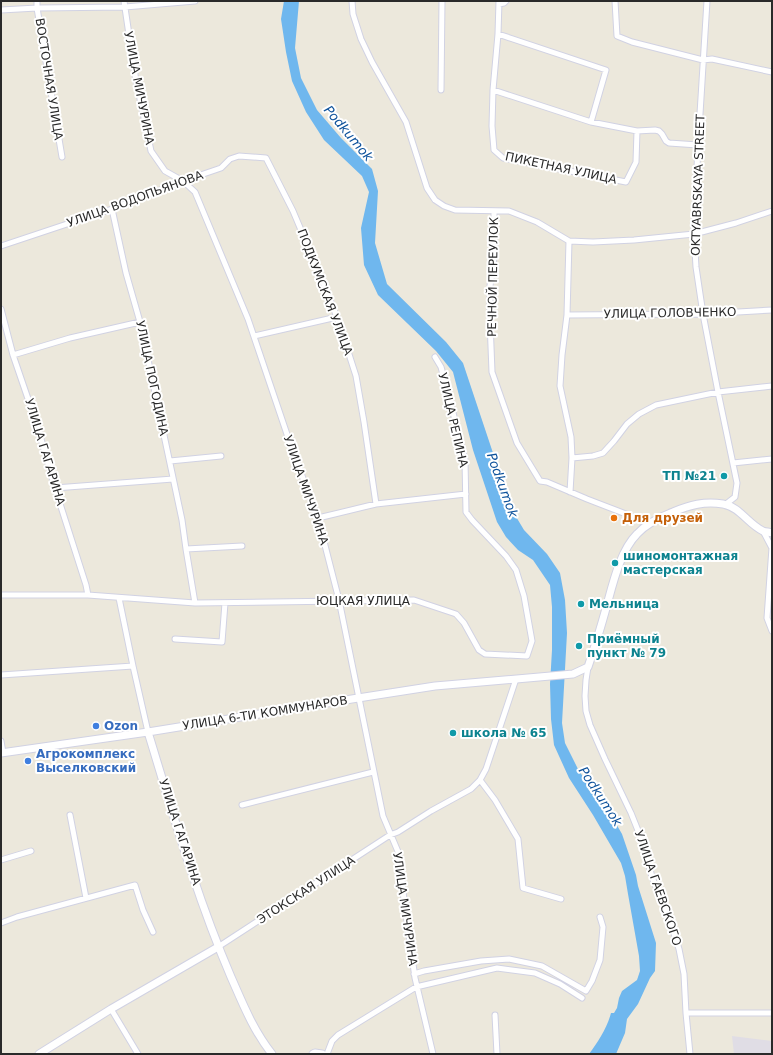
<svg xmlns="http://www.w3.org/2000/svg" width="773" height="1055" font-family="'DejaVu Sans',sans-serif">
<rect width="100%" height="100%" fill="#ece8dc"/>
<path fill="#e0dde5" d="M732 1036 772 1041V1054H734Z"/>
<path fill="#6fb7ee" d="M284 1H299L295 48 301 78 317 110 341 138 372 169 378 191 375 243 387 284 446 342 463 363 512 510 524 530 547 554 560 573 565 600 567 633 562 723 565 743 579 771 611 815 622 834 636 875 638 886 656 943 655 971 650 978 638 1004 627 1019 625 1033 616 1054H589C598 1042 607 1028 611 1013H614L617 1008 619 998 622 991 637 980 640 971 639 956 628 894 625 876 621 863 593 815 569 778 554 745 551 719 550 684 552 650V607L550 585 533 560 518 550 506 537 497 522 473 450 453 372 436 351 378 295 364 265 361 228 369 192 362 176 324 140 306 112 292 81 286 52 281 19Z"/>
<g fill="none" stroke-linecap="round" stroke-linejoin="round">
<defs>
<path id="street" d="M37 1V8L62 157
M124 1 135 75 151 151 165 171 183 181 195 192 248 319 293 452 318 518 339 600 383 816 399 854 404 900 415 978 433 1054
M352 1 353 14 361 39 372 62 406 122 427 188 435 200 444 206 455 210 509 211 537 222 569 241 593 242 634 240 694 234 736 223 772 211
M499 1 498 34 493 90 492 126 494 150 503 158 626 182 636 162 637 131
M615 1 617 36 632 42 703 60 712 59 772 72
M707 1 698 146 694 234 696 267 703 314 718 392 737 483 735 497 726 504
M499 4 504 3 506 1
M1 10 37 8 125 7 195 1
M498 34 606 70 591 122
M441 90 442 1
M493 90 591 122 637 131 655 130 659 131 662 134 666 141 669 143 698 145
M112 209 126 273 140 322 182 520 186 549 195 603
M494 211V257L490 286V321L492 372 517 443 540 481 547 482 587 499 626 514 648 524
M569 241 567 315 562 355 560 386 571 437 572 458
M1 246 112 209 183 181 221 168 230 159 239 156 266 158 293 211 317 268 337 317 356 376 364 422 376 504
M1 309 13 355 37 425 55 488 86 585 88 595
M567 315 703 314 772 310
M254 336 337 317
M13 355 70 338 140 322
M170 461 221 456
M733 463 772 459
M55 488 173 479
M570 492 572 458 593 456 603 453 614 441 627 424 639 414 656 405 718 392 772 386
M318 518 376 504 466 494
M763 531 772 548 767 618 772 631
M186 549 242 546
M1 595H88L195 603 414 600 456 614 464 623 479 650 485 654 527 656 532 641 524 596 516 570 506 556 472 520 466 512 465 460 446 385 441 367 435 357
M119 598 133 666 148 732
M175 639 222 642 225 603
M588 667 586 680 585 696 586 711 590 725 605 759 631 813 643 843 652 877 671 924 679 949 684 974 686 1013 690 1054
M1 675 133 666
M1 741 3 753
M480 780 495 800 518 839 523 888 561 899
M242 805 373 772
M70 815 86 898
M1 860 31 851
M1 923 17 917 135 885 143 910 153 932
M218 947 390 835 398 832 431 811 471 789 480 780 486 769 516 679
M414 974 424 971 481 961 509 959 542 966 586 991 592 981 600 960 603 927 600 917
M111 1009 138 1054
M686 1013H772
M495 1015 497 1054
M327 1054 332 1041 338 1035 416 987 497 968 535 973 560 984 582 998"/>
<path id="secondary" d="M148 732C173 814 197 898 231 977 243 1004 253 1030 272 1054
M1 753 148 732 358 698 435 686 573 674 588 667C594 649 600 630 605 612 612 588 619 552 637 534 647 523 660 517 673 512 690 505 704 501 723 504 740 507 748 524 763 531 766 532 769 532 772 533
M39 1054 111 1009 218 947
M313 1054 315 1053 322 1054"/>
</defs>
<use href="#street" stroke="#d1d2e3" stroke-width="7"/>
<use href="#secondary" stroke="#d1d2e3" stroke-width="9"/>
<use href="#street" stroke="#fff" stroke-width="5"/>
<use href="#secondary" stroke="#fff" stroke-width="7"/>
</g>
<g fill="#0f9aa8" stroke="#fff" stroke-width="1.5">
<circle cx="724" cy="476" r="4"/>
<circle cx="615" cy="563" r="4"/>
<circle cx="581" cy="604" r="4"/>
<circle cx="579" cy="646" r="4"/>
<circle cx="453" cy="733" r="4"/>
</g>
<circle fill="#e8710a" stroke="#fff" stroke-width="1.5" cx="614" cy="518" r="4"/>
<g fill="#3f7fe0" stroke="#fff" stroke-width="1.5">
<circle cx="96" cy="726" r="4"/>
<circle cx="28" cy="761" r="4"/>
</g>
<g text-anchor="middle" stroke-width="4" stroke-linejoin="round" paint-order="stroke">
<g font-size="12" fill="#2a2a2a" stroke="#fff">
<text transform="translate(49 79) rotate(81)" y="4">ВОСТОЧНАЯ УЛИЦА</text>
<text transform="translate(139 88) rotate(79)" y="4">УЛИЦА МИЧУРИНА</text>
<text transform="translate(561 168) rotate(12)" y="4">ПИКЕТНАЯ УЛИЦА</text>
<text transform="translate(698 185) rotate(-88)" y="4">OKTYABRSKAYA STREET</text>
<text transform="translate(135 199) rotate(-20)" y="4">УЛИЦА ВОДОПЬЯНОВА</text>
<text transform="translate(493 277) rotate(-89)" y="4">РЕЧНОЙ ПЕРЕУЛОК</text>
<text transform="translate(325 292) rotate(69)" y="4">ПОДКУМСКАЯ УЛИЦА</text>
<text transform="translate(670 313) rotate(-1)" y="4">УЛИЦА ГОЛОВЧЕНКО</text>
<text transform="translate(152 378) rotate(78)" y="4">УЛИЦА ПОГОДИНА</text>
<text transform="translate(453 420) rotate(77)" y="4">УЛИЦА РЕПИНА</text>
<text transform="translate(45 452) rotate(73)" y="4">УЛИЦА ГАГАРИНА</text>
<text transform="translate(306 490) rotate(71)" y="4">УЛИЦА МИЧУРИНА</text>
<text x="363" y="605">ЮЦКАЯ УЛИЦА</text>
<text transform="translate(265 713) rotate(-9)" y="4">УЛИЦА 6-ТИ КОММУНАРОВ</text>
<text transform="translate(180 832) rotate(72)" y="4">УЛИЦА ГАГАРИНА</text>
<text transform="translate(658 888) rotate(71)" y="4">УЛИЦА ГАЕВСКОГО</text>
<text transform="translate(306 890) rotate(-33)" y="4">ЭТОКСКАЯ УЛИЦА</text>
<text transform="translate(405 909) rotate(82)" y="4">УЛИЦА МИЧУРИНА</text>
</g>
<g font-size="12" font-weight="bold" fill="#0d838f" stroke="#fff" text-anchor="start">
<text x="716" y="480" text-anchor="end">ТП №21</text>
<text x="623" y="560">шиномонтажная<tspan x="623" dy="14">мастерская</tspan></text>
<text x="589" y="608">Мельница</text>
<text x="587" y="643">Приёмный<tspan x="587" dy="14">пункт № 79</tspan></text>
<text x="461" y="737">школа № 65</text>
</g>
<g font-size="12" font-weight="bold" fill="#c56008" stroke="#fff" text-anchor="start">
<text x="622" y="522">Для друзей</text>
</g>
<g font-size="12" font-weight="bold" fill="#366cbe" stroke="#fff" text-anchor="start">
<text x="104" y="730">Ozon</text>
<text x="36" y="758">Агрокомплекс<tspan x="36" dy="14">Выселковский</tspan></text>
</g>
<g font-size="13" font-style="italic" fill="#0e529b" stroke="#fff">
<text transform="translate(349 133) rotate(50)" y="5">Podkumok</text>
<text transform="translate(503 485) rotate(70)" y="5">Podkumok</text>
<text transform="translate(601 796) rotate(57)" y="5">Podkumok</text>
</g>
</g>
<rect width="773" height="1055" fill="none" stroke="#2a2a2a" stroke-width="4"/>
</svg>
